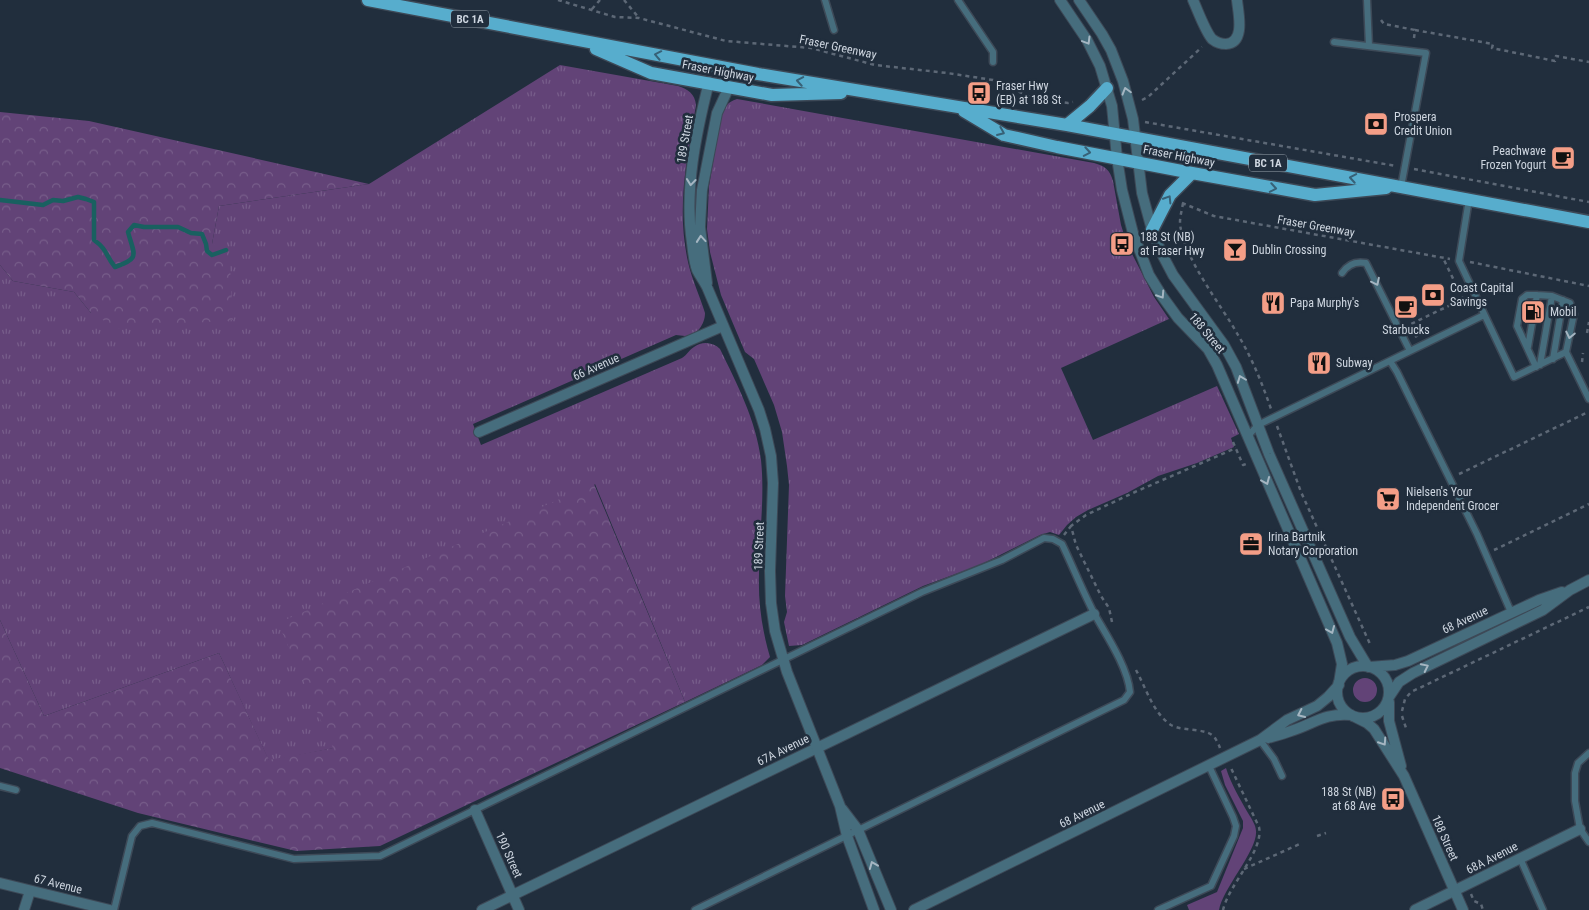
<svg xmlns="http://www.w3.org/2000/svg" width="1589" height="910" font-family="'Roboto Condensed',sans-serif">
<defs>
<pattern id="grass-tufts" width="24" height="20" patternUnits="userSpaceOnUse" patternTransform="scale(1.25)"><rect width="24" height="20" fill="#624377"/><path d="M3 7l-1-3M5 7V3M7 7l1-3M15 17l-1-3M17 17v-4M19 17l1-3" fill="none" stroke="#775d8a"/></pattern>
<pattern id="forest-crowns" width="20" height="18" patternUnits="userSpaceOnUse" patternTransform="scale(1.25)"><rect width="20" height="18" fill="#624377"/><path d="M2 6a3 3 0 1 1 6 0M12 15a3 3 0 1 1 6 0" fill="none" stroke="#775d8a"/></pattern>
</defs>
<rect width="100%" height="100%" fill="#212e3d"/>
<path fill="url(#grass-tufts)" d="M560 65 678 86C688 89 695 94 696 105 687 159 676 207 688 262 692 280 700 296 705 313 705 324 697 336 685 336 682 336 679 335 676 335L473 424 481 445 682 358C687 355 689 350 694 347 702 341 713 342 720 349 737 384 756 420 761 460 765 498 759 536 759 574 758 602 762 630 770 657L762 665 685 702 595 484 334 748 269 761 219 653 44 716 0 620V265L13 281 74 292 91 313 212 244 219 206 369 184Z
M737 99 1094 163C1105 166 1110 170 1113 181L1121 225 1127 244 1154 297 1169 319 1061 368 1093 440 1217 386 1239 434 1231 438 1234 447 1197 463 1158 476 1127 493 1088 510 1076 517 1067 525 1059 535 1050 532 1040 535 980 565 923 586 802 645 789 646 784 622 787 612 785 596 789 485 787 466 782 432 774 405 754 359 745 352 721 295 710 252 707 229 709 186 721 116C725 107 727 102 737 99Z"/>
<path fill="url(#forest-crowns)" d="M0 112 89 121 369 184 219 206 212 244 229 248 233 320 118 329 91 313 74 292 13 281 0 265Z
M594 484 685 702 380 846 296 851 138 813 0 768V620L44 716 219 653 269 760 333 748 278 623Z"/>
<path fill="#624377" d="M1353 690a12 12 0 1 1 24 0a12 12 0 1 1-24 0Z
M1226 768C1231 784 1240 799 1248 813 1251 818 1256 825 1256 831 1258 850 1223 888 1219 910H1189L1187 905 1217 892 1243 828V821L1225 785 1221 771Z"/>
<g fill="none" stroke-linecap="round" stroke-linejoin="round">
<path stroke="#196060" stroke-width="4.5" d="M0 200 43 205 53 200 63 201 78 197 86 199 94 202V240C108 250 105 255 115 267 141 258 134 255 128 232L134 225 144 227H178L191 233 202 234 206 244 207 251 212 255 226 250"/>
<defs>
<path id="service" d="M825 0 834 30
M958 0 993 52V62
M1367 0 1369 46
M1334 42 1426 53 1401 187
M1469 199 1459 261 1514 377 1566 352
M1342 273C1348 264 1356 261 1366 263L1410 351
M1528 347 1537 295
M1553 359 1563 300
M1390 361 1397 372 1477 534 1511 612
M1540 365 1552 296
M1536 367 1517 326 1522 299 1527 295H1537L1552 296 1570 303 1574 314 1566 352 1589 399
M1248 436 1258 425 1484 315
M1260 740 1274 759 1282 776
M1589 753 1578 763 1575 773V801L1580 829 1589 842
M0 786 16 790
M1520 858 1543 910
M114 910 132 836 140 826 152 823 294 859 380 856 922 592 1002 560 1044 538 1053 539 1062 544C1073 567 1083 592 1095 615 1107 636 1128 668 1130 692L1124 700 695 910
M1158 910 1211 886 1234 836 1236 826 1233 817 1209 766"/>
<path id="minor" d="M1193 0C1198 11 1205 31 1212 39 1217 43 1220 44 1226 44 1246 43 1238 12 1237 0
M479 432 723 326
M475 810 519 910
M0 883 110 910
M24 910 30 891
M482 910 1094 614
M1415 910 1580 829"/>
<path id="tertiary" d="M1060 0 1087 40 1100 66 1112 106 1117 158 1122 190 1133 233 1149 275 1162 296 1178 318 1208 349 1217 365 1337 643 1342 664 1339 683
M1079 0 1102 34 1111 50 1123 81 1133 119 1142 193 1152 230 1163 256 1173 275 1224 345 1236 367 1269 454 1350 637 1368 667
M709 82C696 133 684 191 692 243 693 252 694 262 697 270 700 276 704 281 707 287L759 410 765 429 771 456 773 483 770 571 771 603 775 631 787 672 840 806 847 836 874 910
M707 283 700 227 702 190 717 113 729 87
M1337 692a26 26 0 1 1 52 0a26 26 0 1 1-52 0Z
M1369 667 1395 665 1408 661 1539 600 1562 592
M1389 697 1399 682 1413 673 1543 610 1570 590 1589 580
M1389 702V721L1401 766
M1353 716 1367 723 1374 729 1404 776 1463 910
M1268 738C1275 736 1283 734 1291 731 1316 723 1323 713 1351 715
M842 809 858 830 891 910
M914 910 1260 740 1287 720 1317 706 1328 697 1339 685"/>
<path id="primary" d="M368 0 758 74 1067 125 1589 222
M596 49 651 73 772 95 841 93
M964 111 1004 135 1057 147 1192 173 1315 195 1386 188
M1067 125 1090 106 1107 88
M1152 230 1170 195 1192 173"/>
</defs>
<use href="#service" stroke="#3d4957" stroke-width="9"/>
<use href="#minor" stroke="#3d4957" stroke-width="12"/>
<use href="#tertiary" stroke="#3d4957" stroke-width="12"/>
<use href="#primary" stroke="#3d4957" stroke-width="15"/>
<path stroke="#5d6876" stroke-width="2.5" stroke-dasharray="4 4" stroke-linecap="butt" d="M558 0 615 17 639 18 726 41 811 48 875 65 947 73 993 80 1035 99 1068 103 1073 102
M624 0 639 18
M592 9 600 0
M1381 20 1384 24 1415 30
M1414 38 1415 30 1493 44 1492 48 1555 61 1556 56 1589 62
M1142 100 1148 97 1202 47
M1145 122 1396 166
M1414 169 1589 202
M1182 203 1214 216 1450 259
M1183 203C1182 210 1180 216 1180 222 1181 255 1222 306 1238 335 1252 358 1262 383 1271 409
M1470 262 1589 286
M1587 333 1589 322
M1415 337 1417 336 1411 324 1463 299 1443 258
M1582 362 1583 353
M1277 426 1301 492 1370 644
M1233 442 1243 465 1246 464
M1459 474 1586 413
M1064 535 1071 526
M1494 550 1589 504
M1112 622 1109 608 1101 596 1076 545 1071 526 1086 515 1135 492 1236 448
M1136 670C1146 688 1153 713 1171 725 1183 732 1207 727 1215 738 1217 741 1219 745 1220 748
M1402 711 1405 699 1411 692 1589 607
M1402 716 1406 728 1404 729
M1317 836 1326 833
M1244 869 1302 843
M1471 894 1474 901 1481 904 1483 910
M1223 910C1229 884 1264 851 1259 827L1230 766"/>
<use href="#service" stroke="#466d7d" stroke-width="6"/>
<use href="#minor" stroke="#466d7d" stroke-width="10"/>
<use href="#tertiary" stroke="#466d7d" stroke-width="10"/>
<use href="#primary" stroke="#57adcd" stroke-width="12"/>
</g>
<defs><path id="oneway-chevron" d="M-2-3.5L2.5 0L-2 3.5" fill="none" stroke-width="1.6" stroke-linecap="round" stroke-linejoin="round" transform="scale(1.25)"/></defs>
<g stroke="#a5b6c2">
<use href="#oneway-chevron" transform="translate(1087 41) rotate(59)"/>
<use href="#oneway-chevron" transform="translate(1126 91) rotate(-106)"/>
<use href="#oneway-chevron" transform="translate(691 182) rotate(96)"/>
<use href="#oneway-chevron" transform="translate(701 239) rotate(-95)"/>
<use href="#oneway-chevron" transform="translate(1376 282) rotate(64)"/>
<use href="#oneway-chevron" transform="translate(1161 295) rotate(57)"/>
<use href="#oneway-chevron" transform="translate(1570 335) rotate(102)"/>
<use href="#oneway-chevron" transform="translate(1241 379) rotate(-111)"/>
<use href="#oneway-chevron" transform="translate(1266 481) rotate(67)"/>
<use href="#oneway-chevron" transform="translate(1331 630) rotate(67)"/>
<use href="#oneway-chevron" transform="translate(1425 667) rotate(-26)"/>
<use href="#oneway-chevron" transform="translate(1301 714) rotate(155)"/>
<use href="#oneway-chevron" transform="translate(1383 742) rotate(57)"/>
<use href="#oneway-chevron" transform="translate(873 865) rotate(-112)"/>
</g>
<g stroke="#376177">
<use href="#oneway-chevron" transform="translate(658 55) rotate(-169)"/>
<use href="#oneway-chevron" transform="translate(800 81) rotate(-170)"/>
<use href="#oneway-chevron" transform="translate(1001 132) rotate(23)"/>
<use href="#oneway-chevron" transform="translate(1087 152) rotate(10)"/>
<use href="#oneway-chevron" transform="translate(1353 178) rotate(-170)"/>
<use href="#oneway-chevron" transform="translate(1273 188) rotate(10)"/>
<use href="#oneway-chevron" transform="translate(1168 199) rotate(-58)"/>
</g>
<defs>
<symbol id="bus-square" viewBox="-11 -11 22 22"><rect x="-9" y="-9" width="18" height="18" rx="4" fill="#f49e87" stroke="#212e3d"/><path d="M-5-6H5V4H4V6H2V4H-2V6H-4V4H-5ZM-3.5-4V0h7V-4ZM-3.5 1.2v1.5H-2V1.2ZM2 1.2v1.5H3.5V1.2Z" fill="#111"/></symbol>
<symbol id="bank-square" viewBox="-11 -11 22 22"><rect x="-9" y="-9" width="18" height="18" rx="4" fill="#f49e87" stroke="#212e3d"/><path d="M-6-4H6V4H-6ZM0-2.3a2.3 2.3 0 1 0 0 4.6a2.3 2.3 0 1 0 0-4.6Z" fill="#111"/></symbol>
<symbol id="cafe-square" viewBox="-11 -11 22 22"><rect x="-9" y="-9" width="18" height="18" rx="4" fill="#f49e87" stroke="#212e3d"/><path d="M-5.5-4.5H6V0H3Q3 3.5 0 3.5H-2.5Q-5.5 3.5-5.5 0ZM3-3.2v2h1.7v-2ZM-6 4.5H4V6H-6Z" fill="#111"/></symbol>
<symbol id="bar-square" viewBox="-11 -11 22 22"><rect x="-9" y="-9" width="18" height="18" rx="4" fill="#f49e87" stroke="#212e3d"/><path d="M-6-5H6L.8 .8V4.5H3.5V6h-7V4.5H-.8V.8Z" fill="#111"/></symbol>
<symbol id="restaurant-square" viewBox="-11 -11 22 22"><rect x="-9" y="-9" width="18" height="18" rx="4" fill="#f49e87" stroke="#212e3d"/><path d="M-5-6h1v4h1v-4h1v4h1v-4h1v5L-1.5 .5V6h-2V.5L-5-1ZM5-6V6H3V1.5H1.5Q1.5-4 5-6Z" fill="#111"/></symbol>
<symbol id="fuel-square" viewBox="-11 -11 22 22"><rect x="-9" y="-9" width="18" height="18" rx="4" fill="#f49e87" stroke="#212e3d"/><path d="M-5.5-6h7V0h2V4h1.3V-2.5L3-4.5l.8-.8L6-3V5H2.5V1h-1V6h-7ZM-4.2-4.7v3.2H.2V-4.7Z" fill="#111"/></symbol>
<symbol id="supermarket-square" viewBox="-11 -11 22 22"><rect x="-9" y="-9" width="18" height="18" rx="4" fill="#f49e87" stroke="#212e3d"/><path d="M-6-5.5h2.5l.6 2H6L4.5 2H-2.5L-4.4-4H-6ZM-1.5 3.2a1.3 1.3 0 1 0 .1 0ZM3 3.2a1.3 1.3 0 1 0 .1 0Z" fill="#111"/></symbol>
<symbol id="office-square" viewBox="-11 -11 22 22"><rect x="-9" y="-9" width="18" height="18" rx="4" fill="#f49e87" stroke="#212e3d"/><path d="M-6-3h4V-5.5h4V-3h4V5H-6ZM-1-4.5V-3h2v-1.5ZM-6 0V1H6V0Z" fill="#111"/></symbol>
</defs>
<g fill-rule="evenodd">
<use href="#bus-square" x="965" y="79" width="28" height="28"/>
<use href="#bank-square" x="1362" y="110" width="28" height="28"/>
<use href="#cafe-square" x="1549" y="144" width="28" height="28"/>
<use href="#bus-square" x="1108" y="230" width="28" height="28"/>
<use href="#bar-square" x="1221" y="236" width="28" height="28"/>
<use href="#bank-square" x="1419" y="281" width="28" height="28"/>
<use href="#restaurant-square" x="1259" y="289" width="28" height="28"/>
<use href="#cafe-square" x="1392" y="293" width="28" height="28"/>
<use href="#fuel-square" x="1519" y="298" width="28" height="28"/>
<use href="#restaurant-square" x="1305" y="349" width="28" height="28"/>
<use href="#supermarket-square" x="1374" y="485" width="28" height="28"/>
<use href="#office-square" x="1237" y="530" width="28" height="28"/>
<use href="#bus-square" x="1379" y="785" width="28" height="28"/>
</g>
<g text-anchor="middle" stroke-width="5" stroke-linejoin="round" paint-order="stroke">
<g fill="#212e3d" stroke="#9aa4af" stroke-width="1">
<rect x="451" y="10.5" width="38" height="17" rx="4"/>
<rect x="1249" y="154.5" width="38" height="17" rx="4"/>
</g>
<g font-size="11" font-weight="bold" fill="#ced6e0">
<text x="470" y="23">BC 1A</text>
<text x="1268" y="167">BC 1A</text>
</g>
<g font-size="12" fill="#ced6e0" stroke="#212e3d">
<text transform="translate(838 47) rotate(12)" y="4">Fraser Greenway</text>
<text transform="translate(718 71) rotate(11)" y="4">Fraser Highway</text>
<text transform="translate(685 139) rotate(-80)" y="4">189 Street</text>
<text transform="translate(1179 156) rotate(11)" y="4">Fraser Highway</text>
<text transform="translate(1316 226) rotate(10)" y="4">Fraser Greenway</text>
<text transform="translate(1207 333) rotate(50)" y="4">188 Street</text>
<text transform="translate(596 367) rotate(-24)" y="4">66 Avenue</text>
<text transform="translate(759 546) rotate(-88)" y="4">189 Street</text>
<text transform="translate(1465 620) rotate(-25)" y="4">68 Avenue</text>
<text transform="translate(783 750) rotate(-26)" y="4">67A Avenue</text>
<text transform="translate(1082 814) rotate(-26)" y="4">68 Avenue</text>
<text transform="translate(1445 838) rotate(66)" y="4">188 Street</text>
<text transform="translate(509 855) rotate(66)" y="4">190 Street</text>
<text transform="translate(1492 858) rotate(-27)" y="4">68A Avenue</text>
<text transform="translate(58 884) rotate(14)" y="4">67 Avenue</text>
</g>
<g font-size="12" fill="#ced6e0" stroke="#212e3d" text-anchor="start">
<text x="996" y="90">Fraser Hwy<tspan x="996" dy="14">(EB) at 188 St</tspan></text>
<text x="1394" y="121">Prospera<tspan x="1394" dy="14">Credit Union</tspan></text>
<text x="1546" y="155" text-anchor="end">Peachwave<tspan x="1546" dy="14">Frozen Yogurt</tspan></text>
<text x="1140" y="241">188 St (NB)<tspan x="1140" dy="14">at Fraser Hwy</tspan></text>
<text x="1252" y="254">Dublin Crossing</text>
<text x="1450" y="292">Coast Capital<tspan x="1450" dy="14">Savings</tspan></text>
<text x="1290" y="307">Papa Murphy's</text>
<text x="1550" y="316">Mobil</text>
<text x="1406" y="334" text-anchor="middle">Starbucks</text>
<text x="1336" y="367">Subway</text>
<text x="1406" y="496">Nielsen's Your<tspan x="1406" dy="14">Independent Grocer</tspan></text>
<text x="1268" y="541">Irina Bartnik<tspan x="1268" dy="14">Notary Corporation</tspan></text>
<text x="1376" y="796" text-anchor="end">188 St (NB)<tspan x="1376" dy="14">at 68 Ave</tspan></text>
</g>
</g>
</svg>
